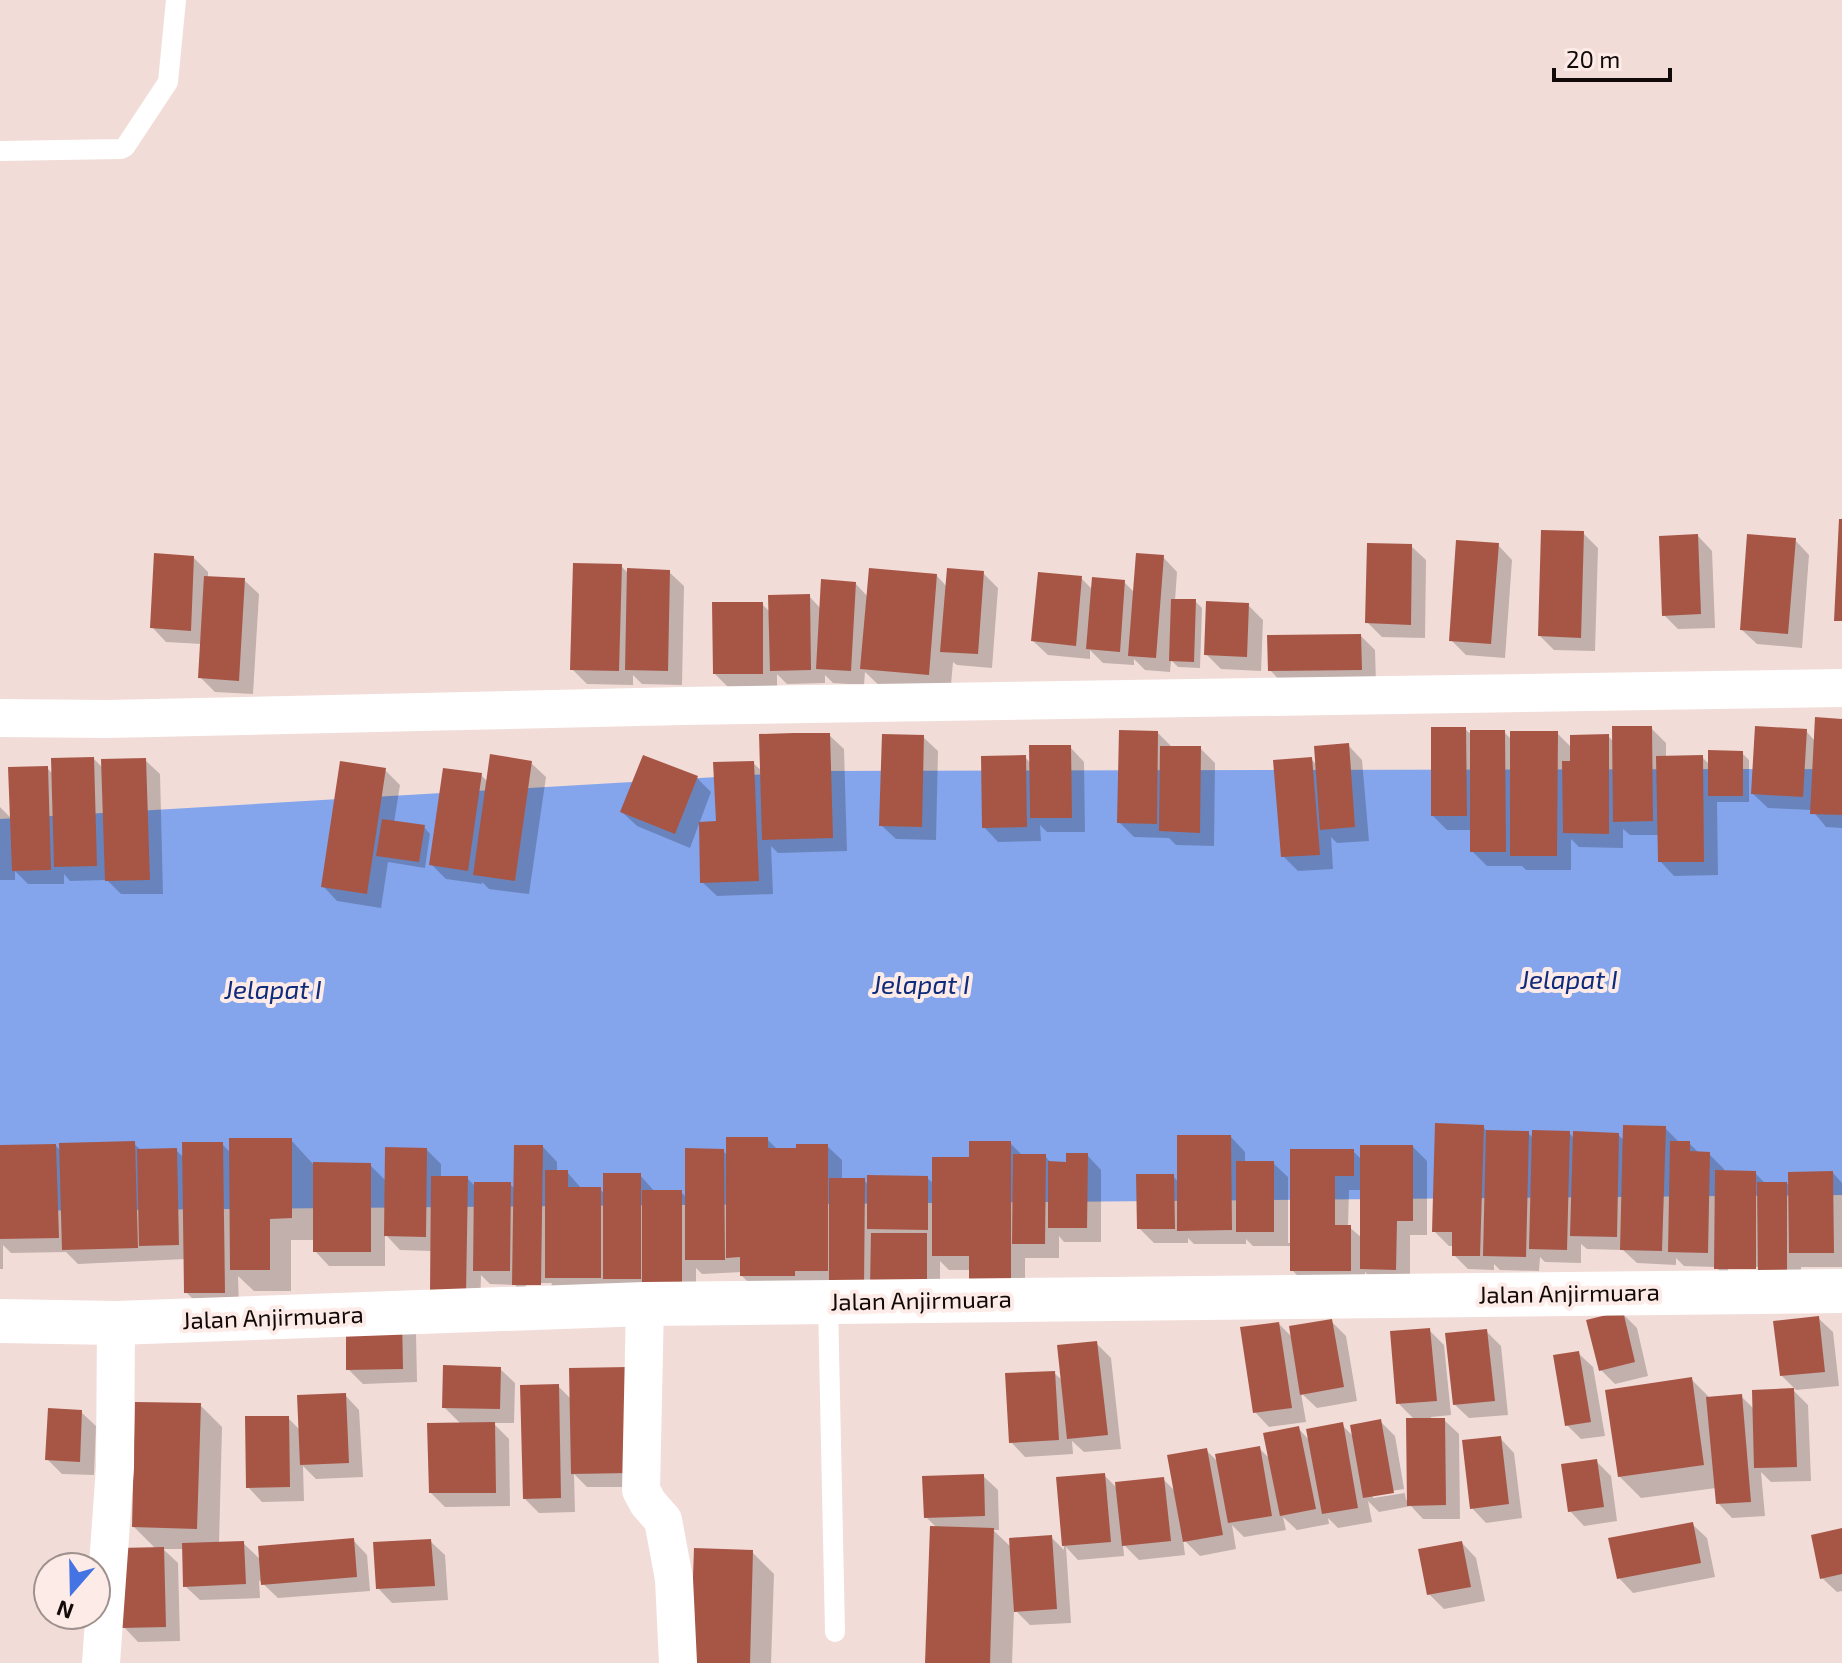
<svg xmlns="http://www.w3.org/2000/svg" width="1842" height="1663" font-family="'Exo 2',sans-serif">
<rect width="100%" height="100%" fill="#f2dcd8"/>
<path fill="#84a5ec" d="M1842 769V1195L0 1211V819L819 771Z"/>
<path fill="#0003" fill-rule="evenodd" d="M1583 533 1598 548 1595 651 1554 650 1540 636Z
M1698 536 1712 551 1715 628 1678 629 1664 615Z
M1795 540 1809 555 1802 648 1757 644 1742 630Z
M1498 545 1512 560 1505 658 1466 655 1451 640Z
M1411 546 1426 560 1425 638 1382 637 1367 622Z
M1163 557 1177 572 1175 601H1195L1202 608 1200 668 1178 667 1171 660 1170 672 1145 670 1134 659V665L1103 663 1090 650V659L1048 655 1033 641 1081 578 1093 590 1124 582 1135 593Z
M194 558 208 572V578L244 580 259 594 253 694 215 692 200 677 202 644 166 642 152 627Z
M621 566 629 574 669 572 684 586 682 685 642 684 633 675V685L587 684 572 669Z
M983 573 998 588 992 668 957 665 953 662 950 696 884 690 865 672 864 685 833 683 825 675V683L787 684 777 674V688H729L715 674 762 604 771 613 809 596 821 609 855 583 868 597 937 576 947 587Z
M1248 605 1263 620 1261 671 1221 669 1206 654Z
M1361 636 1375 650 1376 684 1284 685 1270 670Z
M1842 721V828L1826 827 1812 810 1768 808 1753 794 1806 731 1815 741Z
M1651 728 1666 743V758L1702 757 1710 765 1742 753 1749 760V802H1717L1718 875 1674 876 1660 861 1659 835H1630L1623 829V848L1579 847 1571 839V870H1526L1522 866H1487L1472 851V830H1447L1433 816 1465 729 1472 735 1504 732 1512 740 1557 733 1572 748 1608 736 1614 742Z
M1158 733 1173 748H1200L1215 763 1214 846 1176 845 1169 838 1134 837 1119 822Z
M829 735 844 749 847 851 778 853 771 846 773 894 717 896 702 882 718 823 753 763 762 771Z
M923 737 938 751 936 840 896 839 881 825Z
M1348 745 1362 760 1369 841 1337 843 1331 837 1333 869 1298 871 1283 856 1311 759 1317 765Z
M1070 747 1084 762 1085 832H1047L1040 825 1041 841 998 842 984 827 1025 757 1031 764Z
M94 759 104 769 145 760 160 774 163 894H121L107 880 70 881 64 874V884H28L15 871V880H0V807L12 819 47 768 54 775Z
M531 763 546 777 529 894 489 889 482 882V884L446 879 431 864 481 775 488 782Z
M385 770 400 785 394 823 424 827 430 834 425 868 388 862 381 908 337 901 323 886Z
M697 778 711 792 690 848 637 826 622 812Z
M1483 1127 1488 1132 1528 1133 1534 1139 1569 1133 1575 1139 1618 1135 1625 1141 1665 1128 1680 1143H1689L1700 1154H1709L1724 1169V1172L1755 1173 1766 1184H1791L1833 1173 1842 1183V1267H1801V1289L1731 1283 1716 1267 1684 1266 1676 1258V1265L1637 1263 1623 1250 1587 1249 1581 1244V1263L1545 1262 1540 1257 1539 1271 1500 1270 1494 1264V1270L1468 1269 1454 1255V1246H1449L1434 1231ZM1728 1267H1766V1271H1728Z
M1231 1137 1245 1152V1163H1273L1288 1177V1243H1292V1151H1353L1362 1160 1413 1147 1427 1161V1235H1410V1283H1376L1365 1272V1285L1306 1284 1292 1270V1246H1253L1246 1239V1244H1194L1188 1238V1243H1154L1139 1228 1173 1176 1179 1183ZM1349 1190H1362V1238L1348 1226Z
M767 1139 778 1150 827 1146 842 1160V1180H864L869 1186 927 1178 934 1184 971 1159 1010 1143 1023 1156H1045L1052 1164H1068L1087 1155 1101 1170V1242H1064L1059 1236V1258H1025V1297L971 1270H949L940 1261V1302L756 1290 742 1276V1272L702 1274 696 1268V1300L529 1299 515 1285 490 1284 481 1275 480 1308 432 1251 400 1250 385 1234V1266H329L315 1251V1240H291V1291H254L238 1276 239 1307H201L186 1292V1259L78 1264 66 1252 11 1253 3 1245V1269H0V1147L56 1146 62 1152 134 1144 142 1151 176 1150 184 1158 222 1144 231 1153 291 1140 313 1164 370 1165 386 1181 427 1150 441 1164V1178H467L476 1187 510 1184 515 1189 543 1147 557 1162V1172H567L582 1189H600L605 1195 640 1175 655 1192H681L687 1198 723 1151 728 1156ZM526 1283H552L551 1287H526Z
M1622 1313 1637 1328 1648 1376 1615 1384 1601 1370Z
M1818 1318 1833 1332 1839 1386 1796 1390 1781 1375Z
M348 1319 416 1333 417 1382 363 1384 348 1369Z
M1331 1321 1346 1336 1357 1401 1317 1408 1301 1393 1306 1422 1269 1427 1255 1412 1279 1324 1293 1338Z
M1429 1330 1444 1345 1451 1415 1431 1417V1420H1444L1459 1434 1460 1519H1423L1411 1506 1379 1512 1368 1501 1372 1522 1338 1528 1328 1518 1329 1524 1297 1530 1283 1517 1286 1530 1244 1537 1232 1525 1236 1549 1200 1556 1183 1539 1185 1555 1139 1560 1123 1544 1124 1556 1078 1560 1066 1547 1071 1623 1030 1625 1014 1609 1012 1663H927L937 1528 926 1517 983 1476 998 1490 999 1530H993L1012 1548 1051 1537 1064 1550 1058 1479 1104 1475 1118 1489 1163 1479 1176 1492 1206 1450 1219 1463 1259 1448 1270 1459 1298 1428 1310 1441 1342 1425 1354 1437 1380 1421 1395 1436 1406 1500H1409L1415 1420 1398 1403ZM1404 1489 1405 1493 1373 1498V1494Z
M1486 1331 1501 1346 1508 1415 1469 1418 1454 1404Z
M1096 1343 1111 1358 1121 1449 1084 1452 1072 1441 1073 1454 1025 1457 1011 1442 1054 1373 1063 1381Z
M1578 1353 1593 1367 1605 1436 1581 1439 1567 1425Z
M500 1369 515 1383 514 1423H493L509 1439 510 1506 445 1507 430 1492 461 1424 444 1407Z
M1692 1380 1711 1399 1741 1396 1754 1409 1793 1390 1808 1405 1811 1481 1771 1482 1761 1472 1765 1516 1732 1518 1718 1503 1716 1488 1641 1498 1619 1476Z
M558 1386 572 1400 644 1487H587L574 1474 575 1512 539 1513 525 1499Z
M345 1395 359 1410 363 1477 316 1479 303 1466 304 1501 262 1502 248 1487 288 1418 300 1430Z
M200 1405 222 1427 219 1544 243 1543 262 1561 353 1540 367 1555 370 1591 278 1598 259 1580 260 1598 200 1600 185 1586 184 1549H163L178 1563 180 1641 138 1642 124 1627 156 1549 134 1527Z
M81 1412 96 1426 94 1475 62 1474 47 1459Z
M1500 1438 1514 1453 1522 1518 1486 1523 1472 1508Z
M1596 1461 1611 1476 1617 1521 1584 1526 1570 1511Z
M1692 1524 1707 1538 1715 1577 1633 1593 1619 1578Z
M1842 1530V1591L1837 1592 1822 1578Z
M430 1541 445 1555 448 1600 392 1603 378 1588Z
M1462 1543 1476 1558 1485 1601 1444 1609 1429 1594Z
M752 1552 774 1574 771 1663H692Z"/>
<path fill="#a75646" d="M1839 519H1842V621H1834Z
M1541 530 1584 531 1581 638 1538 636Z
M1698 534 1701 614 1662 616 1659 536Z
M1747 534 1796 538 1788 634 1740 630Z
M1456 540 1499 543 1491 644 1449 641Z
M1367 543 1412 544 1411 625 1365 623Z
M154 553 194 556 191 631 150 628Z
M1136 553 1164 555 1156 658 1128 656Z
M573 563 622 564 619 671 570 670Z
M627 568 670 570 668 671 625 670Z
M869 568 937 574 929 675 860 669Z
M947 568 984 571 978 654 940 652Z
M1038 572 1082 576 1076 646 1031 641Z
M204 576 245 578 239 681 198 678Z
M1092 577 1125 580 1120 652 1086 649Z
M821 579 856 582 851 671 816 669Z
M810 594 811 670 770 671 768 595Z
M1171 599H1196L1194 662 1169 661Z
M1206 601 1249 603 1247 657 1204 655Z
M712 602H763V674H713Z
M1361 634 1362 670 1268 671 1267 635Z
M1815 717 1842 719V815L1810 814Z
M1612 726H1652L1653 821 1613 822Z
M1755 726 1807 729 1803 797 1751 794Z
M1431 727H1466L1467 816H1431Z
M1119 730 1158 731 1157 824 1117 823Z
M1470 730H1505L1506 852H1470Z
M1510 731H1558L1557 856H1510Z
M794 733H830L833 838 762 840 759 734Z
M882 734 924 735 922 827 879 826Z
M1609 734V834L1563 833 1562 761H1570V735Z
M1349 743 1355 827 1320 830 1314 746Z
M1029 745H1071L1072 818H1030Z
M1160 746H1201L1200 833 1159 831Z
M1708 750 1743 751V796H1708Z
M490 754 532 761 515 881 473 875Z
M643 755 698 776 675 834 620 812Z
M1026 755 1027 827 982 828 981 756Z
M1703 755 1704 862H1658L1656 756Z
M94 757 97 866 54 867 51 758Z
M1312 757 1320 855 1281 857 1273 760Z
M146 758 150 880 105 881 101 759Z
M340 761 386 768 367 894 321 887Z
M754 761 759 881 700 883 699 822 716 821 713 762Z
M48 766 51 870 12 871 8 767Z
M443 768 482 773 468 871 429 865Z
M382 819 425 825 419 862 376 856Z
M1435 1123 1484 1125 1480 1256H1452V1232H1432Z
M1623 1125 1666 1126 1662 1251 1620 1250Z
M1486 1130 1529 1131 1526 1257 1483 1256Z
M1532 1130 1570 1131 1567 1250 1529 1249Z
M1573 1131 1619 1133 1617 1237 1570 1236Z
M1177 1135H1231L1232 1230 1177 1231Z
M726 1137H768V1148H796V1144H828V1271H795V1276H740V1257L726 1258Z
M229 1138H292V1218L270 1219V1270H230Z
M135 1141 138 1248 62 1250 59 1143Z
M969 1141H1011V1283H969V1256H932V1157H969Z
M1670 1141H1690V1151L1710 1152 1708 1253 1668 1252Z
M182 1142H223L225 1293H184Z
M56 1144 59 1238 0 1239V1145Z
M514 1145H543L541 1285H512Z
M1360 1145H1413V1221H1397L1396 1270 1360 1269Z
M385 1147 427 1148 426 1237 384 1236Z
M177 1148 179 1245 139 1246 137 1149Z
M685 1148 724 1149 725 1260H685Z
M1290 1149H1354V1176H1335V1225H1351V1271H1290Z
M1066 1153H1088L1087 1228H1048V1161L1066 1162Z
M1013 1154H1046L1045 1244H1012Z
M1236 1161H1274V1232H1236Z
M313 1162 371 1163V1252H313Z
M545 1170H568V1187H601V1278H545Z
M1715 1170 1756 1171V1269H1714Z
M1833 1171 1834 1253H1789L1788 1172Z
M603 1173H641V1279H603Z
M1136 1174H1174L1175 1229H1137Z
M867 1175 928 1176V1230L867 1229Z
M431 1176H468L466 1294H430Z
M829 1178H865L864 1287H829Z
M474 1182H511L510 1271H473Z
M1757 1182H1787V1275H1758Z
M642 1190H682V1286H642Z
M871 1233H927V1288H870Z
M1623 1311 1635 1362 1599 1371 1586 1320Z
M402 1316 403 1369 346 1370V1317Z
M1819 1316 1825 1372 1780 1376 1773 1321Z
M1332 1319 1344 1387 1300 1395 1289 1326Z
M1279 1322 1292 1408 1253 1413 1240 1327Z
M1430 1328 1437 1401 1396 1404 1390 1331Z
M1487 1329 1495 1401 1453 1405 1445 1333Z
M1097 1341 1108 1435 1067 1439 1057 1345Z
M1579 1351 1591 1422 1565 1426 1553 1355Z
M443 1365 501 1367 500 1409 442 1408Z
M629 1367 630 1473 571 1474 569 1368Z
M1055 1371 1059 1440 1009 1443 1005 1373Z
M1692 1377 1704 1465 1618 1477 1605 1390Z
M559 1384 561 1498 523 1499 520 1385Z
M1794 1388 1797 1467 1754 1468 1752 1390Z
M346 1393 349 1463 300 1465 297 1395Z
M1742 1394 1751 1502 1716 1504 1706 1397Z
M135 1402 201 1403 197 1529 132 1527Z
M48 1408 82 1410 80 1462 45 1460Z
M245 1416H289L290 1487 246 1488Z
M1406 1418H1445L1446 1505 1407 1506Z
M1381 1419 1394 1493 1363 1498 1350 1425Z
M495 1422 496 1493H429L427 1423Z
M1343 1422 1358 1508 1322 1514 1306 1429Z
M1299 1426 1316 1509 1280 1516 1263 1433Z
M1501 1436 1509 1504 1470 1509 1462 1440Z
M1260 1446 1272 1516 1228 1523 1215 1454Z
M1207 1448 1223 1535 1183 1542 1167 1455Z
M1597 1459 1604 1507 1568 1512 1561 1464Z
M1105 1473 1111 1542 1062 1546 1056 1477Z
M984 1474 985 1516 924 1518 922 1476Z
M1164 1477 1171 1541 1122 1546 1115 1482Z
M1693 1522 1701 1563 1617 1579 1608 1538Z
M930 1526 994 1528 990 1663H925Z
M1842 1528V1574L1820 1579 1811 1535Z
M1052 1535 1057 1609 1014 1612 1009 1538Z
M354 1538 357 1577 261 1585 258 1546Z
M431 1539 435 1586 376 1589 373 1542Z
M244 1541 246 1584 183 1587 182 1543Z
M1462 1541 1471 1587 1427 1595 1418 1549Z
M164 1547 166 1627 122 1628 119 1548Z
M694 1548 753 1550 750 1663H690Z"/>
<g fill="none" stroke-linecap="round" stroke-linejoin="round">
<path stroke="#fff" stroke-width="20" d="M0 151 121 149 125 147 168 82 176 0
M828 1302 835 1632"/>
<path stroke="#fff" stroke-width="38" d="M0 718 107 719 682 706 1842 688
M645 1304 641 1490 648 1503 663 1520 674 1579 678 1663
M101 1663 115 1467 116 1323"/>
<path stroke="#fff" stroke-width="44" d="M0 1321 116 1323 645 1304 1842 1291"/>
</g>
<g text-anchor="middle" stroke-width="8" stroke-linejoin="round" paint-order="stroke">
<g font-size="24" fill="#110a09" stroke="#fdebe7">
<text transform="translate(1569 1294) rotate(-1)" y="8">Jalan Anjirmuara</text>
<text transform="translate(921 1301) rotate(-1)" y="8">Jalan Anjirmuara</text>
<text transform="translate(273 1318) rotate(-2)" y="8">Jalan Anjirmuara</text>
</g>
<g font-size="26" font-style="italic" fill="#0f2b7b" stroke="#fdebe7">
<text x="1569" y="989">Jelapat I</text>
<text x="921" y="994">Jelapat I</text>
<text x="273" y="999">Jelapat I</text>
</g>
</g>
<g transform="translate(72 1591) rotate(200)"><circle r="38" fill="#fdebe7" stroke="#9f918e" stroke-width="2"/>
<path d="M0-6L14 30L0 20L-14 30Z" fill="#4473e4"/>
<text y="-12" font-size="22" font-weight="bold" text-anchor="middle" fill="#110a09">N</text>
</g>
<path d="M1554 68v12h116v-12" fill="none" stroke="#110a09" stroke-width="4"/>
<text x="1566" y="68" font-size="24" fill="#110a09" stroke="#fdebe7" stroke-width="6" paint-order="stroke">20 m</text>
</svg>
